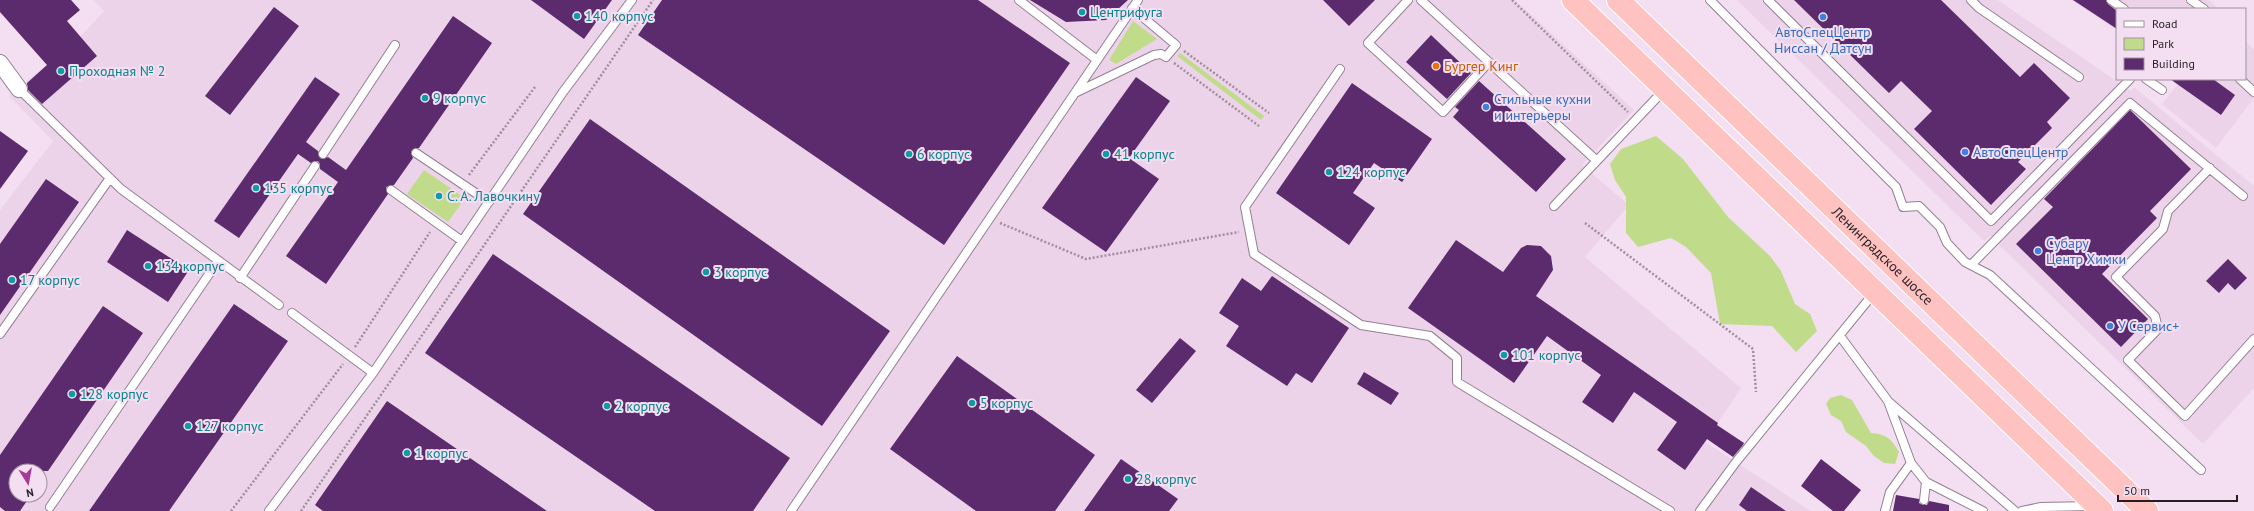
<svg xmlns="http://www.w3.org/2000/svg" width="2254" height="511" font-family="'PT Sans',sans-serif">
<rect width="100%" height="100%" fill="#f3dff1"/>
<path fill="#edd3ea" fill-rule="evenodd" d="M93 0H1515L1634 110 1582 165 1629 205 1585 257 1741 388 1705 442 1811 511H0V210L53 141 9 96 80 37 104 11ZM16 471H40V495H16Z
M1737 0H1998L2131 91 2134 87 2254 186V388L2203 444 1990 236 1984 241Z
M2071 0H2210L2218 9H2117V30Z
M2245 40 2254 50V98L2216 148 2162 104 2182 79H2245Z"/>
<path fill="#c0dc8a" d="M1133 21 1157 39 1116 64 1109 60Z
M1180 53 1264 116 1261 120 1177 56Z
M1656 136 1683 159 1728 217 1770 256 1781 271 1795 304 1810 314 1817 331 1796 352 1772 326 1720 324 1711 273 1686 247 1671 238 1638 247 1626 233V197L1615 180 1610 164 1621 149Z
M424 170 465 198 448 222 407 194Z
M1841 395 1852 400 1871 433C1886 434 1892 439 1899 452L1895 464 1884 463 1874 456 1866 446 1846 432 1841 421 1831 415 1826 404 1830 398Z"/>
<path fill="#5b2b6d" d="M0 0H71L80 10 67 21 97 56 42 104 28 90 27 83 47 65 0 12Z
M531 0H612L584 39Z
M662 0H978L1070 63 944 245 638 35Z
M1030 0H1128L1106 20 1066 22Z
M1323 0H1375L1349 26Z
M1794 0H1941L2020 77 2034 63 2070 98 2047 122 2052 128 2018 162 2026 169 1991 205 1914 129 1932 111 1901 81 1889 93Z
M2073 0H2106L2108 4 2117 11V29Z
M274 7 299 26 230 115 205 96Z
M453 16 492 43 419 148 412 150 411 153 413 158 394 185 386 187 388 194 326 284 286 256 338 182 320 169V164L318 161 311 163 298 154 239 238 214 221 315 77 340 94 306 142 318 151 320 158 323 159 328 157 346 170Z
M1431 35 1471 73 1447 99 1406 62Z
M1136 77 1170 101 1129 158 1159 179 1106 252 1042 208Z
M2170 79H2213L2235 95 2221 115Z
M1479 81 1566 159 1536 192 1453 117 1459 110 1455 107Z
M1352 83 1432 139 1402 182 1374 163 1353 193 1375 208 1349 245 1276 193Z
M2130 110 2191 169 2150 211 2157 218 2102 274 2148 319 2121 347 2016 244 2053 207 2044 199Z
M590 119 890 331 822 426 523 214Z
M0 131 28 151 0 189Z
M46 179 79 202 0 315V244Z
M127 230 189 270 168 302 107 262Z
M1456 240 1503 272 1521 248 1527 245 1541 246 1551 256 1553 270 1536 296 1718 423 1717 425 1744 443 1743 445 1733 457 1707 439 1685 470 1657 450 1677 422 1634 392 1613 423 1582 402 1601 375 1547 336 1514 383 1408 308Z
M493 254 790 458 753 511H655L425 353Z
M2228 259 2247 278 2235 290 2228 283 2219 293 2206 281Z
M1272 276 1349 328 1312 383 1296 373 1287 386 1226 346 1239 326 1219 313 1242 278 1261 291Z
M234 304 288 341 169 511H89Z
M103 306 143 333 48 471H16V495H31L20 511H5L0 507V455Z
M1180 338 1196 351 1152 403 1136 390Z
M957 356 1095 455 1055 511H976L890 449Z
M1364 372 1399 393 1391 405 1357 384Z
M387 401 547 511H323L315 505Z
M1121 459 1178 499 1169 511H1084Z
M1821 459 1861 490 1844 511H1833L1801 486Z
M1751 487 1786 511H1747L1739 505Z
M1896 495 1919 499V503L1923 505H1927L1929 501 1949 505V511H1893Z"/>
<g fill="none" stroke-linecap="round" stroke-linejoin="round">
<defs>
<path id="service" d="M1019 0 1097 60
M1408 0 1368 43 1443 112 1489 62
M1421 0 1596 160
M1710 0 1896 187 1903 207 1919 206 1940 227 1947 243 1965 262 1990 275 2201 470
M1768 0 1991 221 2130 79
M1971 0 1979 8 2079 77
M2111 0 2124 9
M2191 0 2204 9
M1340 69 1245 207 1254 254 1361 325 1430 336 1457 358V382L1670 511
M2146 79 2162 90
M2240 79 2254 92
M19 89 121 189 279 305
M1075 93 1154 55 1161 54 1166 57 1176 45 1132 8
M416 153 489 202
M323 154 395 45
M2210 168 2168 211 2163 229 2116 277 2155 316 2158 329 2128 360 2185 416 2254 339
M391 190 462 241
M1554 206 1665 89
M1971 265 2130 103 2243 196
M240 278 315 166
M292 313 373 373 563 92 632 0
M0 334 110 178
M1840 336 1888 401 1911 463 1890 492 1885 511
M1889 402 2015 511
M1911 463 1926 482 1924 500
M1926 482 1983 511
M50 507 218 261
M269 511 373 373
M791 511 1138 0
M1700 511 1736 462 1874 293
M2022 511 2041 507 2092 506"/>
<path id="minor" d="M0 63 19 89"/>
<g id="trunk">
<path d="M1573 0 2102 511"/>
<path id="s1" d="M1618 0 2147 511"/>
</g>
</defs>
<use href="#service" stroke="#938192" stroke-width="10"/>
<use href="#minor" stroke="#938192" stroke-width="18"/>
<use href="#trunk" stroke="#fff" stroke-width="24"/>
<path stroke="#9e8f9c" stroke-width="2.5" stroke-dasharray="2 2" stroke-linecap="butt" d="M1512 0 1628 112
M1184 51 1269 113
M1174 63 1259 126
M469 175 535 87
M1000 223 1086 259 1239 232
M1585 223 1753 349 1756 392
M355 347 430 232
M231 511 343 364
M301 511 653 0"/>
<use href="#service" stroke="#fff" stroke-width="8"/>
<use href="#minor" stroke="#fff" stroke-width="16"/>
<use href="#trunk" stroke="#fec2c0" stroke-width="22"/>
</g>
<g fill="#0f9aa8" stroke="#f3dff1" stroke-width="1.5">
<circle cx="1082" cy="12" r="4"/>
<circle cx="577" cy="16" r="4"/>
<circle cx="61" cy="71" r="4"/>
<circle cx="425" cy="98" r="4"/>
<circle cx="909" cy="154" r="4"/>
<circle cx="1106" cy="154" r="4"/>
<circle cx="1329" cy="172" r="4"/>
<circle cx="256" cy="188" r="4"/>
<circle cx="439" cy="196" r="4"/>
<circle cx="148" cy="266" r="4"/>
<circle cx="706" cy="272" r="4"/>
<circle cx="12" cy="280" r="4"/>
<circle cx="1504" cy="355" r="4"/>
<circle cx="72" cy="394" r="4"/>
<circle cx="972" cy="403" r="4"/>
<circle cx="607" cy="406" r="4"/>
<circle cx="188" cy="426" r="4"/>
<circle cx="407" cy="453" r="4"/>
<circle cx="1128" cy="479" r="4"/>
</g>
<g fill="#3f7fe0" stroke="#f3dff1" stroke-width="1.5">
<circle cx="1823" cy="17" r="4"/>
<circle cx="1486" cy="107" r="4"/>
<circle cx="1965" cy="152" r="4"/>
<circle cx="2038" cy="251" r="4"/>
<circle cx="2110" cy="326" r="4"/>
</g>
<circle fill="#e8710a" stroke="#f3dff1" stroke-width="1.5" cx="1436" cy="66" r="4"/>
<g text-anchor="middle" stroke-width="4" stroke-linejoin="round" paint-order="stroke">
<g font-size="14" fill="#0d838f" stroke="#f3dff1" text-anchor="start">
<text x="1090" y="17">Центрифуга</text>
<text x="585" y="21">140 корпус</text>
<text x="69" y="76">Проходная № 2</text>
<text x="433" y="103">9 корпус</text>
<text x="917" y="159">6 корпус</text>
<text x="1114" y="159">41 корпус</text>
<text x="1337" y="177">124 корпус</text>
<text x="264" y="193">135 корпус</text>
<text x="447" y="201">С. А. Лавочкину</text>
<text x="156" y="271">134 корпус</text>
<text x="714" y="277">3 корпус</text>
<text x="20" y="285">17 корпус</text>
<text x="1512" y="360">101 корпус</text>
<text x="80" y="399">128 корпус</text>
<text x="980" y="408">5 корпус</text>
<text x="615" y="411">2 корпус</text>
<text x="196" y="431">127 корпус</text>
<text x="415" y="458">1 корпус</text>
<text x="1136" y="484">28 корпус</text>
</g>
<g font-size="14" fill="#366cbe" stroke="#f3dff1" text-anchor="start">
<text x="1823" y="37" text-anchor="middle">АвтоСпецЦентр<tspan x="1823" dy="16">Ниссан / Датсун</tspan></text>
<text x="1494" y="104">Стильные кухни<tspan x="1494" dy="16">и интерьеры</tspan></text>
<text x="1973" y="157">АвтоСпецЦентр</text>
<text x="2046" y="248">Субару<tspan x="2046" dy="16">Центр Химки</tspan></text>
<text x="2118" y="331">У Сервис+</text>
</g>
<g font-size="14" fill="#c56008" stroke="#f3dff1" text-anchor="start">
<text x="1444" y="71">Бургер Кинг</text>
</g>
<g font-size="14" fill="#241d23" stroke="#f3dff1">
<text dy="5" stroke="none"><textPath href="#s1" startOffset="368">Ленинградское шоссе</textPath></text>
</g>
</g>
<rect x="2116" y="8" width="130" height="72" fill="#f3dff1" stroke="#a0919f"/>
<rect x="2124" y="21" width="20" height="6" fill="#ffffff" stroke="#a0919f"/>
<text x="2152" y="28" font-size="12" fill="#241d23">Road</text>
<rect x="2124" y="38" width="20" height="12" fill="#c0dc8a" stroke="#a0919f"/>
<text x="2152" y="48" font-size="12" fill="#241d23">Park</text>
<rect x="2124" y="58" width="20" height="12" fill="#5b2b6d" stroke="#a0919f"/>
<text x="2152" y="68" font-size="12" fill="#241d23">Building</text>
<g transform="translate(28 483) rotate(169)"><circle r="19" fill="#f3dff1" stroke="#a0919f"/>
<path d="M0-3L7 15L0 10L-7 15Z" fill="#a73997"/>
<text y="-6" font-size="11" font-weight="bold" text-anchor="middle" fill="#241d23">N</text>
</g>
<path d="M2118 495v6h119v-6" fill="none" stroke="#241d23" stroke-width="2"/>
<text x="2124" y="495" font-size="12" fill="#241d23" stroke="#f3dff1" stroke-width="3" paint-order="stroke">50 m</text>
</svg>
